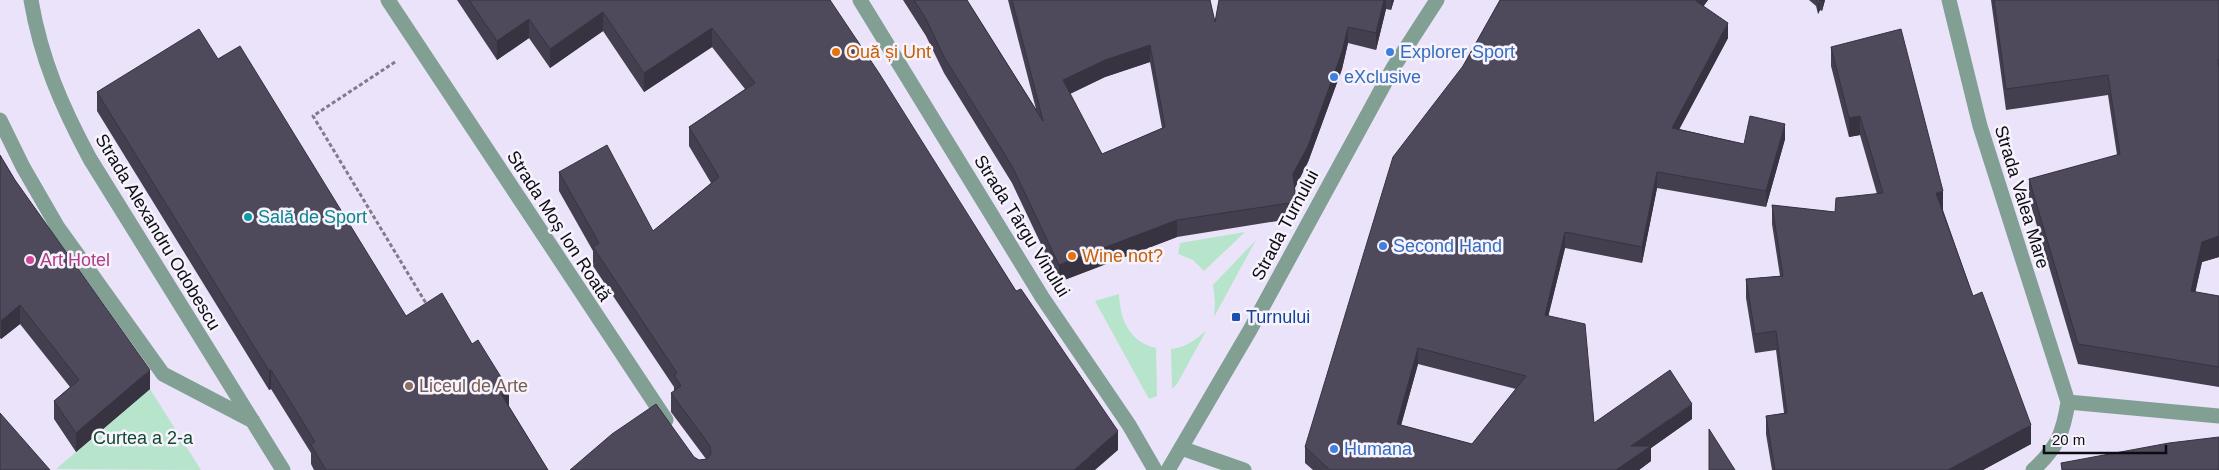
<svg xmlns="http://www.w3.org/2000/svg" width="2219" height="470" font-family="Helvetica,sans-serif">
<rect width="100%" height="100%" fill="#ebe3fa"/>
<path fill="#b6e5cb" d="M1245 232 1204 271 1193 260 1178 254 1180 243Z
M1256 240 1214 317 1215 301 1213 285Z
M1119 294C1120 319 1129 342 1156 348L1157 396 1149 399 1095 301Z
M1206 331 1177 384 1172 389 1171 349C1185 348 1195 340 1206 331Z
M150 389 201 470 56 469Z"/>
<g fill="none" stroke-linecap="round" stroke-linejoin="round">
<path stroke="#807b8b" stroke-width="3" stroke-dasharray="4 2.5" stroke-linecap="butt" d="M395 62 313 116 427 305"/>
<path stroke="#819f92" stroke-width="15" d="M31 0C41 59 62 107 90 159L283 470
M388 0 666 420
M860 0 1042 297 1129 425 1155 470
M1949 0 1980 126 2068 402C2063 434 2057 448 2033 470
M0 120 23 167 57 226 163 374 253 421
M2068 402 2219 416
M1181 448 1244 470
M1168 470 1250 330 1393 68 1437 0"/>
</g>
<path fill="#443f4f" fill-rule="evenodd" d="M457 0H830L1016 291 1118 450 570 470 694 457 699 460 706 459 671 412V393L674 391V387L593 266V251L559 191V172L653 231 711 183 689 146V127L745 89 712 47 644 92 603 31 550 68 529 38 497 60Z
M903 0H967L1036 109 1008 0H1210L1215 22 1219 0H1394L1391 10 1386 9 1376 50 1348 43 1342 69 1308 162 1295 188 1296 202V218L1177 237 1059 282 1012 183 944 73 926 36ZM1150 62 1162 128 1102 154 1070 94 1105 77Z
M1500 0H1708L1703 6 1728 38 1679 129 1744 144 1785 139 1766 207 1657 188 1642 263 1565 248 1548 316 1594 423 1692 419 1651 448V461L1639 470H1313L1305 463V447L1463 66ZM1418 364 1516 389 1472 444 1401 425Z
M1809 0H1825L1822 11 1820 10 1818 14 1816 6Z
M1991 0H2219V257L2202 262 2195 292 2219 296V387L2078 364 2029 199V179L2117 155 2108 95 2006 110Z
M1831 47 1943 210 1973 296 2031 444 1983 470H1772L1766 434V416L1784 413 1776 350 1755 353 1746 298V279L1780 276 1772 224V205L1835 212 1877 194 1860 135 1849 137 1831 66Z
M218 59 406 316 509 406 548 470H314L311 464V453L271 389 269 390 97 111V92Z
M0 155 15 180 150 389 76 452 54 419V401L70 387 20 324 1 339 0 338Z"/>
<path fill="#373340" d="M1384 0H1386V9L1376 50V33Z
M1391 0H1394L1391 10Z
M1697 0H1708L1696 17V1Z
M1820 0V10L1818 14V5Z
M1822 0H1825L1822 11Z
M603 12V31L550 68V49Z
M529 19V38L497 60V41Z
M1728 23V38L1672 143V128Z
M1348 27V43L1342 69 1308 162 1293 191V174Z
M712 28V47L644 92V73Z
M1150 45V62L1105 77 1063 97V80L1105 60Z
M1860 116V135L1849 137V118Z
M1785 124V139L1766 207V191Z
M1657 172V188L1642 263V247Z
M1943 191V210L1936 212V193Z
M1177 220V237L1059 282V265Z
M1565 232V248L1545 330V315Z
M2219 236V257L2202 262 2191 312V291L2202 242Z
M20 305V324L1 339V321Z
M1418 348V364L1397 440V424Z
M150 370V389L76 452V433Z
M271 370V389L269 390V371Z
M509 390V408L501 394Z
M1692 404V419L1651 448V461L1639 470H1616L1631 446Z
M2031 425V444L1983 470H1948Z
M1118 431V450L1095 470H1074Z"/>
<path fill="#4f495c" stroke="#373340" fill-rule="evenodd" d="M469 0H830L879 73 1016 291 1021 289 1118 431 1074 470H570L612 434 656 404 694 457 699 460 707 459 711 454 710 446 671 393 681 386 674 375 677 373 593 247 599 243 559 172 607 145 653 231 719 177 689 127 755 83 712 28 644 73 603 12 550 49 529 19 497 41Z
M914 0H967L1043 121 1012 0H1210L1215 22 1219 0H1384L1376 33 1348 27 1342 52 1308 146 1293 174 1296 202 1177 220 1059 265 1012 166 944 57 926 19ZM1150 45 1165 127 1102 154 1063 80 1105 60Z
M1500 0H1697L1696 1 1728 23 1672 128 1744 144 1750 116 1785 124 1766 191 1657 172 1642 247 1565 232 1545 315 1585 324 1594 423 1670 370 1692 404 1631 446H1651L1616 470H1330L1305 447 1393 157 1463 66ZM1418 348 1526 376 1472 444 1397 424Z
M1816 0H1822V2L1820 0 1818 5Z
M1994 0H2219V59L2218 60 2219 69V236L2202 242 2191 291 2219 296V367L2078 344 2029 179 2120 154 2108 75 2006 89Z
M199 29 218 59 240 46 406 316 442 293 472 344 478 340 509 390 501 394 548 470H326L311 445 315 442 271 370 269 371 97 92Z
M1901 29 1943 191 1936 193 1973 296 1982 292 2031 425 1948 470H1775L1766 416 1787 413 1776 331 1755 334 1746 279 1783 276 1772 205 1835 212 1836 198 1883 193 1860 116 1849 118 1831 47Z
M0 155 15 180 150 370 76 433 54 401 79 380 20 305 1 321 0 319Z
M0 413 50 470H0Z
M1709 429 1735 470H1709Z
M2219 437V470H2062L2061 463 2169 443Z"/>
<g fill="#e8710a" stroke="#f6f3fc" stroke-width="2">
<circle cx="836" cy="52" r="5"/>
<circle cx="1072" cy="256" r="5"/>
</g>
<g fill="#3f7fe0" stroke="#f6f3fc" stroke-width="2">
<circle cx="1390" cy="52" r="5"/>
<circle cx="1334" cy="77" r="5"/>
<circle cx="1383" cy="246" r="5"/>
<circle cx="1334" cy="449" r="5"/>
</g>
<circle fill="#0f9aa8" stroke="#f6f3fc" stroke-width="2" cx="248" cy="217" r="5"/>
<circle fill="#d1479c" stroke="#f6f3fc" stroke-width="2" cx="30" cy="260" r="5"/>
<rect fill="#1a4fb4" stroke="#f6f3fc" stroke-width="2" x="1231" y="312" width="10" height="10" rx="2.5"/>
<circle fill="#8d6e63" stroke="#f6f3fc" stroke-width="2" cx="409" cy="386" r="5"/>
<g text-anchor="middle" stroke-width="5" stroke-linejoin="round" paint-order="stroke">
<g font-size="18" fill="#c56008" stroke="#f6f3fc" text-anchor="start">
<text x="846" y="58">Ouă și Unt</text>
<text x="1082" y="262">Wine not?</text>
</g>
<g font-size="18" fill="#366cbe" stroke="#f6f3fc" text-anchor="start">
<text x="1400" y="58">Explorer Sport</text>
<text x="1344" y="83">eXclusive</text>
<text x="1393" y="252">Second Hand</text>
<text x="1344" y="455">Humana</text>
</g>
<g font-size="18" fill="#0e0c13" stroke="#f6f3fc">
<text transform="translate(2022 197) rotate(73)" y="6">Strada Valea Mare</text>
<text transform="translate(1285 225) rotate(-62)" y="6">Strada Turnului</text>
<text transform="translate(559 226) rotate(57)" y="6">Strada Moș Ion Roată</text>
<text transform="translate(1022 226) rotate(58)" y="6">Strada Târgu Vinului</text>
<text transform="translate(158 232) rotate(59)" y="6">Strada Alexandru Odobescu</text>
</g>
<g font-size="18" fill="#0d838f" stroke="#f6f3fc" text-anchor="start">
<text x="258" y="223">Sală de Sport</text>
</g>
<g font-size="18" fill="#b23c85" stroke="#f6f3fc" text-anchor="start">
<text x="40" y="266">Art Hotel</text>
</g>
<g font-size="18" fill="#164399" stroke="#f6f3fc" text-anchor="start">
<text x="1246" y="323">Turnului</text>
</g>
<g font-size="18" fill="#785e54" stroke="#f6f3fc" text-anchor="start">
<text x="419" y="392">Liceul de Arte</text>
</g>
<g font-size="18" fill="#134730" stroke="#f6f3fc">
<text x="143" y="444">Curtea a 2-a</text>
</g>
</g>
<path d="M2044 445v8h122v-8" fill="none" stroke="#0e0c13" stroke-width="2.5"/>
<text x="2052" y="445" font-size="15" fill="#0e0c13" stroke="#f6f3fc" stroke-width="4" paint-order="stroke">20 m</text>
</svg>
